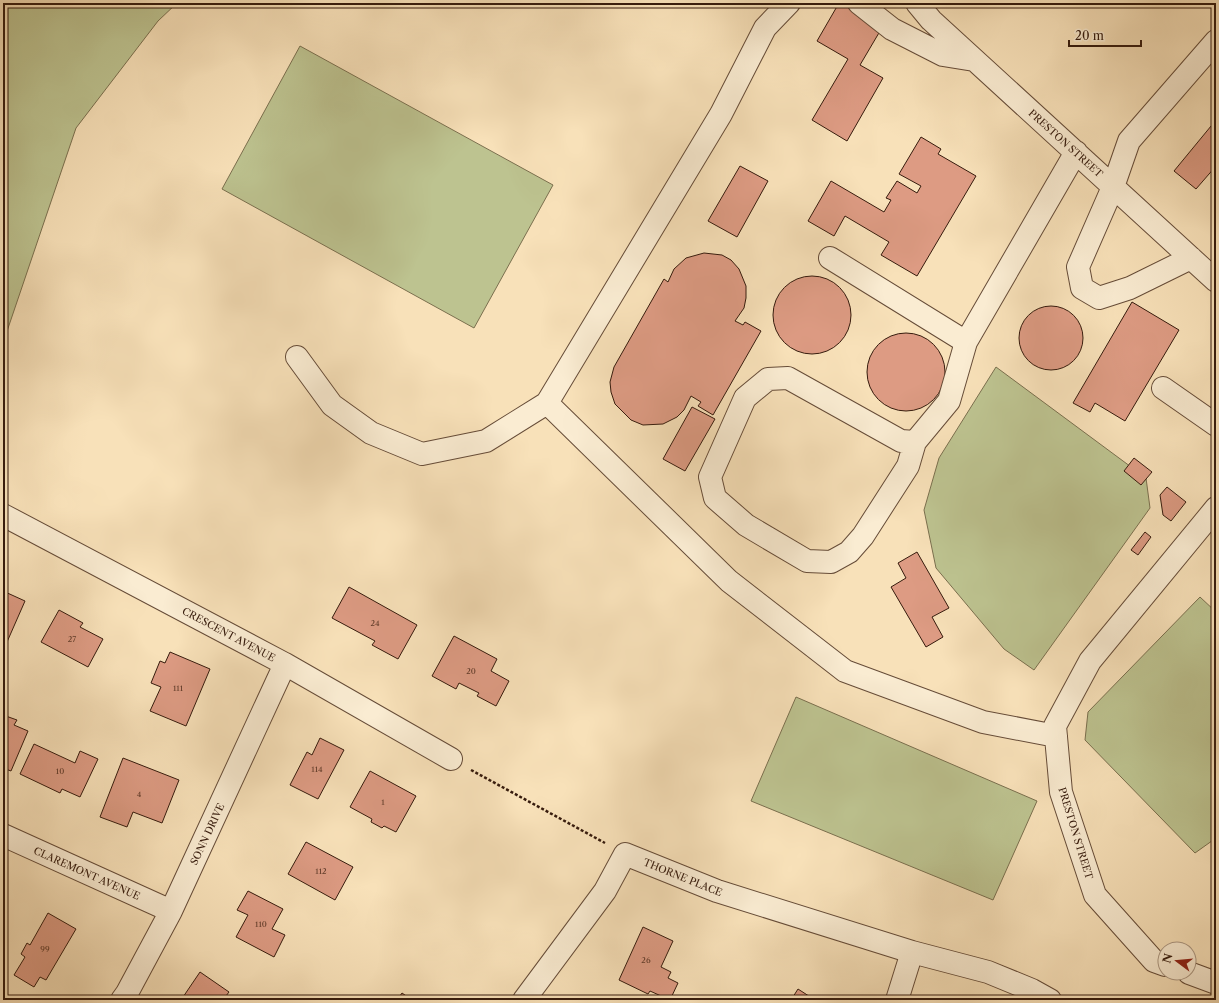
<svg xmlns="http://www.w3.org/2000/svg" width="1219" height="1003" font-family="'Libre Caslon Text',serif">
<rect width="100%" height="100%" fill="#f8e1b9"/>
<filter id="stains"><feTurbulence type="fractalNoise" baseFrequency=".005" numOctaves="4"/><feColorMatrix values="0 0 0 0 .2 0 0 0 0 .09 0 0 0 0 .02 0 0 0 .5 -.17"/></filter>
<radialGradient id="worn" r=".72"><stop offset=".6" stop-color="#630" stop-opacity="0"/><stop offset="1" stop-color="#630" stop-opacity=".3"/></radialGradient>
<path fill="#bdc390" stroke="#7a6f4e" d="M3 3H177L158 21 76 128 3 343Z
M300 46 553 185 474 328 222 189Z
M996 367 1146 478 1150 508 1034 670 1004 649 936 568 924 510 939 458Z
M1200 597 1216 612V838L1195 853 1085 740 1088 712Z
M796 697 1037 801 993 900 751 801Z"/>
<path fill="#dd9b83" stroke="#361b0d" d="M839 3H844L883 26 860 65 883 78 847 141 812 120 848 59 817 41Z
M1216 120V166L1196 189 1174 171Z
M921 137 941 149 938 154 976 176 917 276 881 255 889 242 845 216 834 236 808 221 831 181 884 212 891 200 886 198 897 181 917 193 921 186 899 174Z
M740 166 768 181 737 237 708 221Z
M704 253 722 255 731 260 739 269 746 286V298L744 308 735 321 743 325 745 322 761 331 713 415 698 406 701 402 691 396 684 410 677 417 663 424 643 425 631 420 615 404 611 392 610 382 614 367 664 279 668 282 674 269 686 258Z
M773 315a39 39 0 1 1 78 0a39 39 0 1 1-78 0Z
M1132 302 1179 330 1125 421 1095 403 1090 412 1073 403Z
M1019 338a32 32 0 1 1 64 0a32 32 0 1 1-64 0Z
M867 372a39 39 0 1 1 78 0a39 39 0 1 1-78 0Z
M692 407 715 419 685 471 663 459Z
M1134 458 1152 472 1141 485 1124 471Z
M1167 487 1186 502 1171 521 1163 515 1160 495Z
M1145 532 1151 537 1138 555 1131 550Z
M917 552 949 608 932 617 943 637 926 647 891 587 906 578 898 563Z
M349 587 417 625 398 659 372 645 375 641 332 618Z
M3 591 25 601 7 642 3 640Z
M59 610 83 623 80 627 103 639 88 667 41 642Z
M454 636 497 659 491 671 509 681 496 706 477 696 479 693 459 683 456 689 432 676Z
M170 652 210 669 186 726 150 711 161 687 151 683 160 661 165 663Z
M3 715 17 720 14 725 28 731 11 771 3 768Z
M320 738 344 750 318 799 290 785 307 752 312 755Z
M34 744 75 763 80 751 98 759 80 797 62 789 60 793 20 774Z
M123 758 179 780 162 823 133 812 127 827 100 817Z
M370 771 416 796 396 832 384 826 382 828 371 822 372 819 350 807Z
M306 842 353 867 335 900 288 874Z
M248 891 283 909 272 929 285 935 274 957 236 937 248 915 237 910Z
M48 913 76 929 46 980 40 977 34 987 14 975 25 957 21 954 27 943 30 945Z
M643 927 673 941 661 967 671 972 668 978 678 983 670 1000 650 991 648 994 619 980Z
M200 972 229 992 223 1000H181Z
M798 989 815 1000H791Z
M402 993 412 1000H397Z"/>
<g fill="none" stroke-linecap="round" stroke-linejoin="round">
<defs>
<path id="minor" d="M789 3 765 28 721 114 547 403 729 581 845 671 983 722 1056 736
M859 3 892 29 943 55 974 60
M917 3 931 20 1216 281
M830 258 966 342 1076 152
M1191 258 1130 288 1099 298 1082 288 1078 267 1113 187 1129 141 1216 41
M297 357 332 405 371 433 422 454 486 441 547 403
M1163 388 1216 425
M915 442 908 466 863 536 849 552 831 562 807 561 746 525 715 498 710 477 745 398 768 379 788 378 901 441 915 442 949 401 966 342
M3 515 285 664 451 759
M3 835 171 911
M1165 965 1154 961 1095 895 1061 792 1055 726 1090 661 1216 508
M1189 973 1216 983
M122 1000 127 993 171 911 285 664
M524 1000 605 891 625 854 717 891 912 952 988 972 1032 990 1050 1000
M897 1000 912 952"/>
</defs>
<use href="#minor" stroke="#664c38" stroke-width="24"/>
<path stroke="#361b0d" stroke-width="2.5" stroke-dasharray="3 2" stroke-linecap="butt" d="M471 770 605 843"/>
<use href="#minor" stroke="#faecd2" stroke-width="22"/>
</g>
<g text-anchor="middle" stroke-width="3" stroke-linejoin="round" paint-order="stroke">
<g font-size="8" fill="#603b2a">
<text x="375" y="626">24</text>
<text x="72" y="642">27</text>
<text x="471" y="674">20</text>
<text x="178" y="691">111</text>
<text x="317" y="772">114</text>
<text x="60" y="774">10</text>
<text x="139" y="797">4</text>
<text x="383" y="805">1</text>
<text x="321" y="874">112</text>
<text x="261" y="927">110</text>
<text x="45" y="952">99</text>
<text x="646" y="963">26</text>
</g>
<g font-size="10" fill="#361b0d" stroke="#faecd2">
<text transform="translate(1066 143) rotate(42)" y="4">PRESTON STREET</text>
<text transform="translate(229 634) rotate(28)" y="4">CRESCENT AVENUE</text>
<text transform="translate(1076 833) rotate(73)" y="4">PRESTON STREET</text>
<text transform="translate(207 834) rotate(-65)" y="4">SONN DRIVE</text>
<text transform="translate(87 873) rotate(24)" y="4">CLAREMONT AVENUE</text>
<text transform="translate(683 877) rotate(22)" y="4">THORNE PLACE</text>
</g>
</g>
<rect width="1219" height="1003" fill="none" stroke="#f8e1b9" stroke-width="16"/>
<rect x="4" y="4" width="1211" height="995" fill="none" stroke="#361b0d" stroke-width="2"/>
<rect x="8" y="8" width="1203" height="987" fill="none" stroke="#361b0d"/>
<g transform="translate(1177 961) rotate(286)"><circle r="19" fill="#faecd2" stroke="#ac9883"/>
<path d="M0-3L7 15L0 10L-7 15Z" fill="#8f2418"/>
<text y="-6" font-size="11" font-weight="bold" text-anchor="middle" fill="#361b0d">N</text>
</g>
<path d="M1069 40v6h72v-6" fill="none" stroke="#361b0d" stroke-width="2"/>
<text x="1075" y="40" font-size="12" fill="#361b0d" stroke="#faecd2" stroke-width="3" paint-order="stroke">20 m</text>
<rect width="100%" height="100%" filter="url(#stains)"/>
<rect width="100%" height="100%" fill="url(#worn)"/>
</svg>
